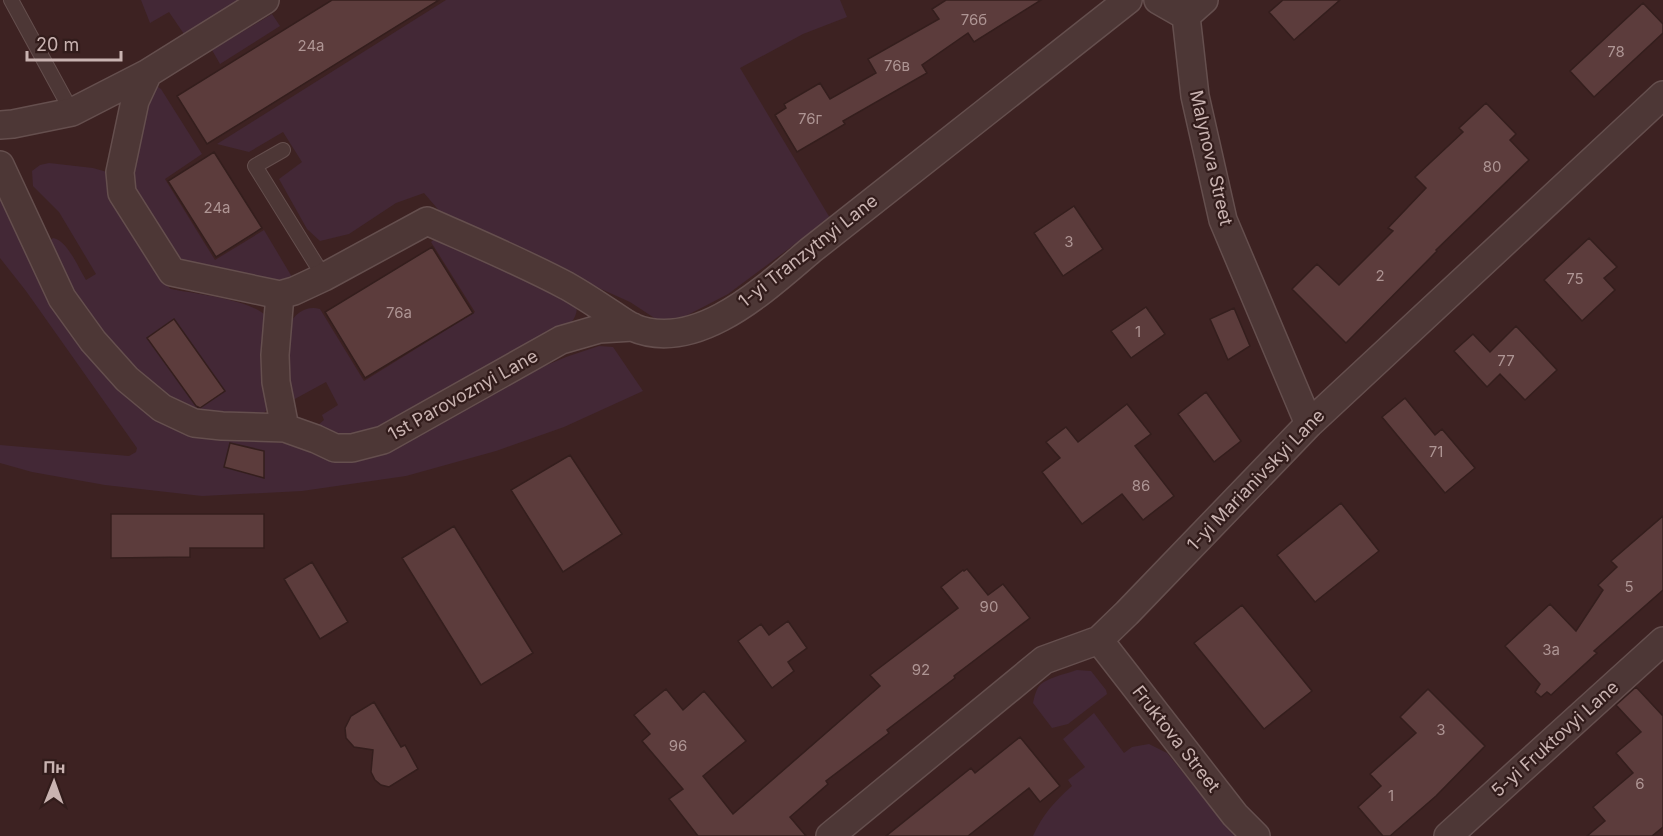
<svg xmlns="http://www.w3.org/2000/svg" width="1663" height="836" font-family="Inter,sans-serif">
<rect width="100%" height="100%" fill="#3d2222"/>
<path fill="#432836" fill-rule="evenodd" d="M141 0H244L186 37 169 12 150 23Z
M446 0H840L847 17 803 34 740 68 830 218 728 294 680 319 659 321 630 302 465 228 442 214 424 193 396 203 349 234 320 241 307 229 279 179 302 162 283 132 249 152 217 144Z
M272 14 280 26 220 64 212 50Z
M155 85 161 89 202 154 165 179 215 260 264 230 292 277 275 284 181 266 130 192 143 107Z
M49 163 93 168 107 172 120 210 164 283 171 289C196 294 247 299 265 315L266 411 260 416 197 413 171 402 146 381 76 306 48 242 53 238C67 240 78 267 86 280L96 274 59 212 33 186 32 171 40 165ZM148 338 224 390 198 409Z
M0 193 50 298 206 436 282 443 319 452 518 377 566 357 599 346 613 347 643 391 564 427 496 451 406 476 302 491 202 496 105 485 32 472 0 463V445L129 456 136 452 137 448 26 291 0 258Z
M434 239H438L576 302C578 311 576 317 570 324L379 427 355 437H340L317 426 324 420 322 415 338 405 326 382 293 400 285 383 289 325C295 313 307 305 320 309L364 381 475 312 431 242Z
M1077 670 1091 671 1106 690 1107 694 1068 724 1052 728 1033 703C1034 698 1036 689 1040 685 1047 678 1068 673 1077 670Z
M1094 713 1124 753 1132 747 1149 744 1167 753 1235 836H1033C1042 815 1055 801 1072 786L1068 780 1085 767 1063 739Z"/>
<path fill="#5c3c3c" stroke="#341e1d" stroke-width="1.5" d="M332 0H439L207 144 177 96Z
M946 0H1041L974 42 968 33 922 65 927 73 843 121 845 124 797 152 775 115 786 108 784 104 820 83 830 99 876 73 868 59 939 19 932 9Z
M1283 0H1340L1294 40 1269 12Z
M1643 3 1663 24V33L1594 97 1570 71Z
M1486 103 1516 134 1510 140 1529 160 1436 250 1437 251 1346 343 1292 289 1317 264 1339 285 1393 231 1388 228 1426 188 1415 177 1463 132 1459 128Z
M214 152 262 228 216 257 168 181Z
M1074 206 1103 249 1063 276 1034 233Z
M1589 238 1617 267 1604 278 1615 290 1582 321 1544 280Z
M432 247 473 313 365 378 325 312Z
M1146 307 1165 334 1131 358 1111 331Z
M1234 308 1250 346 1228 360 1210 319Z
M174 319 225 391 200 408 196 406 147 338Z
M1516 326 1557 370 1525 400 1500 374 1487 387 1454 351 1473 334 1490 352Z
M1206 392 1241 441 1214 462 1178 414Z
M1405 398 1435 435 1442 429 1475 468 1445 493 1382 417Z
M1127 404 1151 434 1135 446 1174 496 1143 520 1122 494 1082 524 1042 472 1060 458 1046 442 1066 427 1078 442Z
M230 443 264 451V478L224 467Z
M570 455 622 534 563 572 511 490Z
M1341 503 1379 551 1315 602 1277 555Z
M111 514H264V548H190V557L111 558Z
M1663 516V590L1594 651 1597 653 1551 695 1547 692 1541 697 1535 692 1540 684 1505 646 1550 604 1576 631 1603 590 1598 585 1617 567 1611 561Z
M454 526 533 653 481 685 402 558Z
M312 562 348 622 320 639 284 579Z
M967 569 988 595 1003 584 1030 618 954 676 955 678 887 730 889 733 826 781 828 784 790 817 806 836H698L669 799 683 789 642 741 650 734 634 715 666 689 683 710 704 691 746 741 703 776 733 814 880 686 870 675 958 608 941 587 963 570 964 571Z
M1242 605 1312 691 1264 729 1194 643Z
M788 621 807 648 788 662 794 671 772 688 738 641 761 624 769 635Z
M1636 687 1662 715 1663 714V827L1652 836H1587L1605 821 1593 807 1633 773 1616 753 1641 732 1616 705Z
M1428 689 1485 746 1436 796 1390 836H1383L1358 807 1381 786 1370 774 1416 733 1400 717Z
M374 702 401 747 405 745 418 769 389 787 381 785 375 780 371 772 373 750 354 747 346 738 345 728 351 716Z
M1020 737 1060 786 1040 802 1029 788 968 836H886L971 768 975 773Z"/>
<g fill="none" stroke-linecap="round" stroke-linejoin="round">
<defs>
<path id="service" d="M11 0 72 112
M283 150 255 166 324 277"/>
<path id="minor" d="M265 0 148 73 135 101 120 172 122 193 172 272 280 295 294 291 324 277 427 221C474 242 522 262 567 286 583 295 598 305 613 315 619 319 626 324 632 327 696 355 766 288 811 250L1128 0
M1158 0 1186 16 1195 96 1223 220 1309 424
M1186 16 1204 0
M0 125 13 124 72 112 148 73
M0 165 62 298 93 341 127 379 162 408 194 423 222 426 285 428 316 439 335 448H352L383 440 561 340 599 329 633 327
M280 295 275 355 276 382 285 428
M1099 640 1235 815 1256 836
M830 836 1044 660 1099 640 1127 613 1309 424 1663 95
M1448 836 1663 641"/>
</defs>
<use href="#service" stroke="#654f4e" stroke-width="16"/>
<use href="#minor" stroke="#654f4e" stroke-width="30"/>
<use href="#service" stroke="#4d3736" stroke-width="14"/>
<use href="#minor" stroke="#4d3736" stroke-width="27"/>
</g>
<g text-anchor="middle" stroke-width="4.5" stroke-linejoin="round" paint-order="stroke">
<g font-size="15" fill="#ae9594">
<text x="974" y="25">76б</text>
<text x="311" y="51">24а</text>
<text x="1616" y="57">78</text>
<text x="897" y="71">76в</text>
<text x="810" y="124">76г</text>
<text x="1492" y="172">80</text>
<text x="217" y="213">24а</text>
<text x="1069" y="247">3</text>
<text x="1380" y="281">2</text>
<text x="1575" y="284">75</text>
<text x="399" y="318">76а</text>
<text x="1138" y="337">1</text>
<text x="1506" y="366">77</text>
<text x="1436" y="457">71</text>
<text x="1141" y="491">86</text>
<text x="1629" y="592">5</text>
<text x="989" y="612">90</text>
<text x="1551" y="655">3а</text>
<text x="921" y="675">92</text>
<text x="1441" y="735">3</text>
<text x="678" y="751">96</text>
<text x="1640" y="789">6</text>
<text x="1391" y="801">1</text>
</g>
<g font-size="18" fill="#c9b3b1" stroke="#321c1b">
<text transform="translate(1211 158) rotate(77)" y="6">Malynova Street</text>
<text transform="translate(808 251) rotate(-38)" y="6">1-yi Tranzytnyi Lane</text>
<text transform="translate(463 395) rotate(-29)" y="6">1st Parovoznyi Lane</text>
<text transform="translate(1256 480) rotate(-46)" y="6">1-yi Marianivskyi Lane</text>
<text transform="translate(1176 739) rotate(52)" y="6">Fruktova Street</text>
<text transform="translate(1555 739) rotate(-42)" y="6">5-yi Fruktovyi Lane</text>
</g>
</g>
<g transform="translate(54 782) rotate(1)" stroke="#321c1b" stroke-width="4.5" paint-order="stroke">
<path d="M0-4.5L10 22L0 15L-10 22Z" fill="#c9b3b1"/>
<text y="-9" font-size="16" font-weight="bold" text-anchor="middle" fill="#c9b3b1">Пн</text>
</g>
<path d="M27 51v9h94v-9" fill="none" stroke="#c9b3b1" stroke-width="3"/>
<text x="36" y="51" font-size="18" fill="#c9b3b1" stroke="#321c1b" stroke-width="4.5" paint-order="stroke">20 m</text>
</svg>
